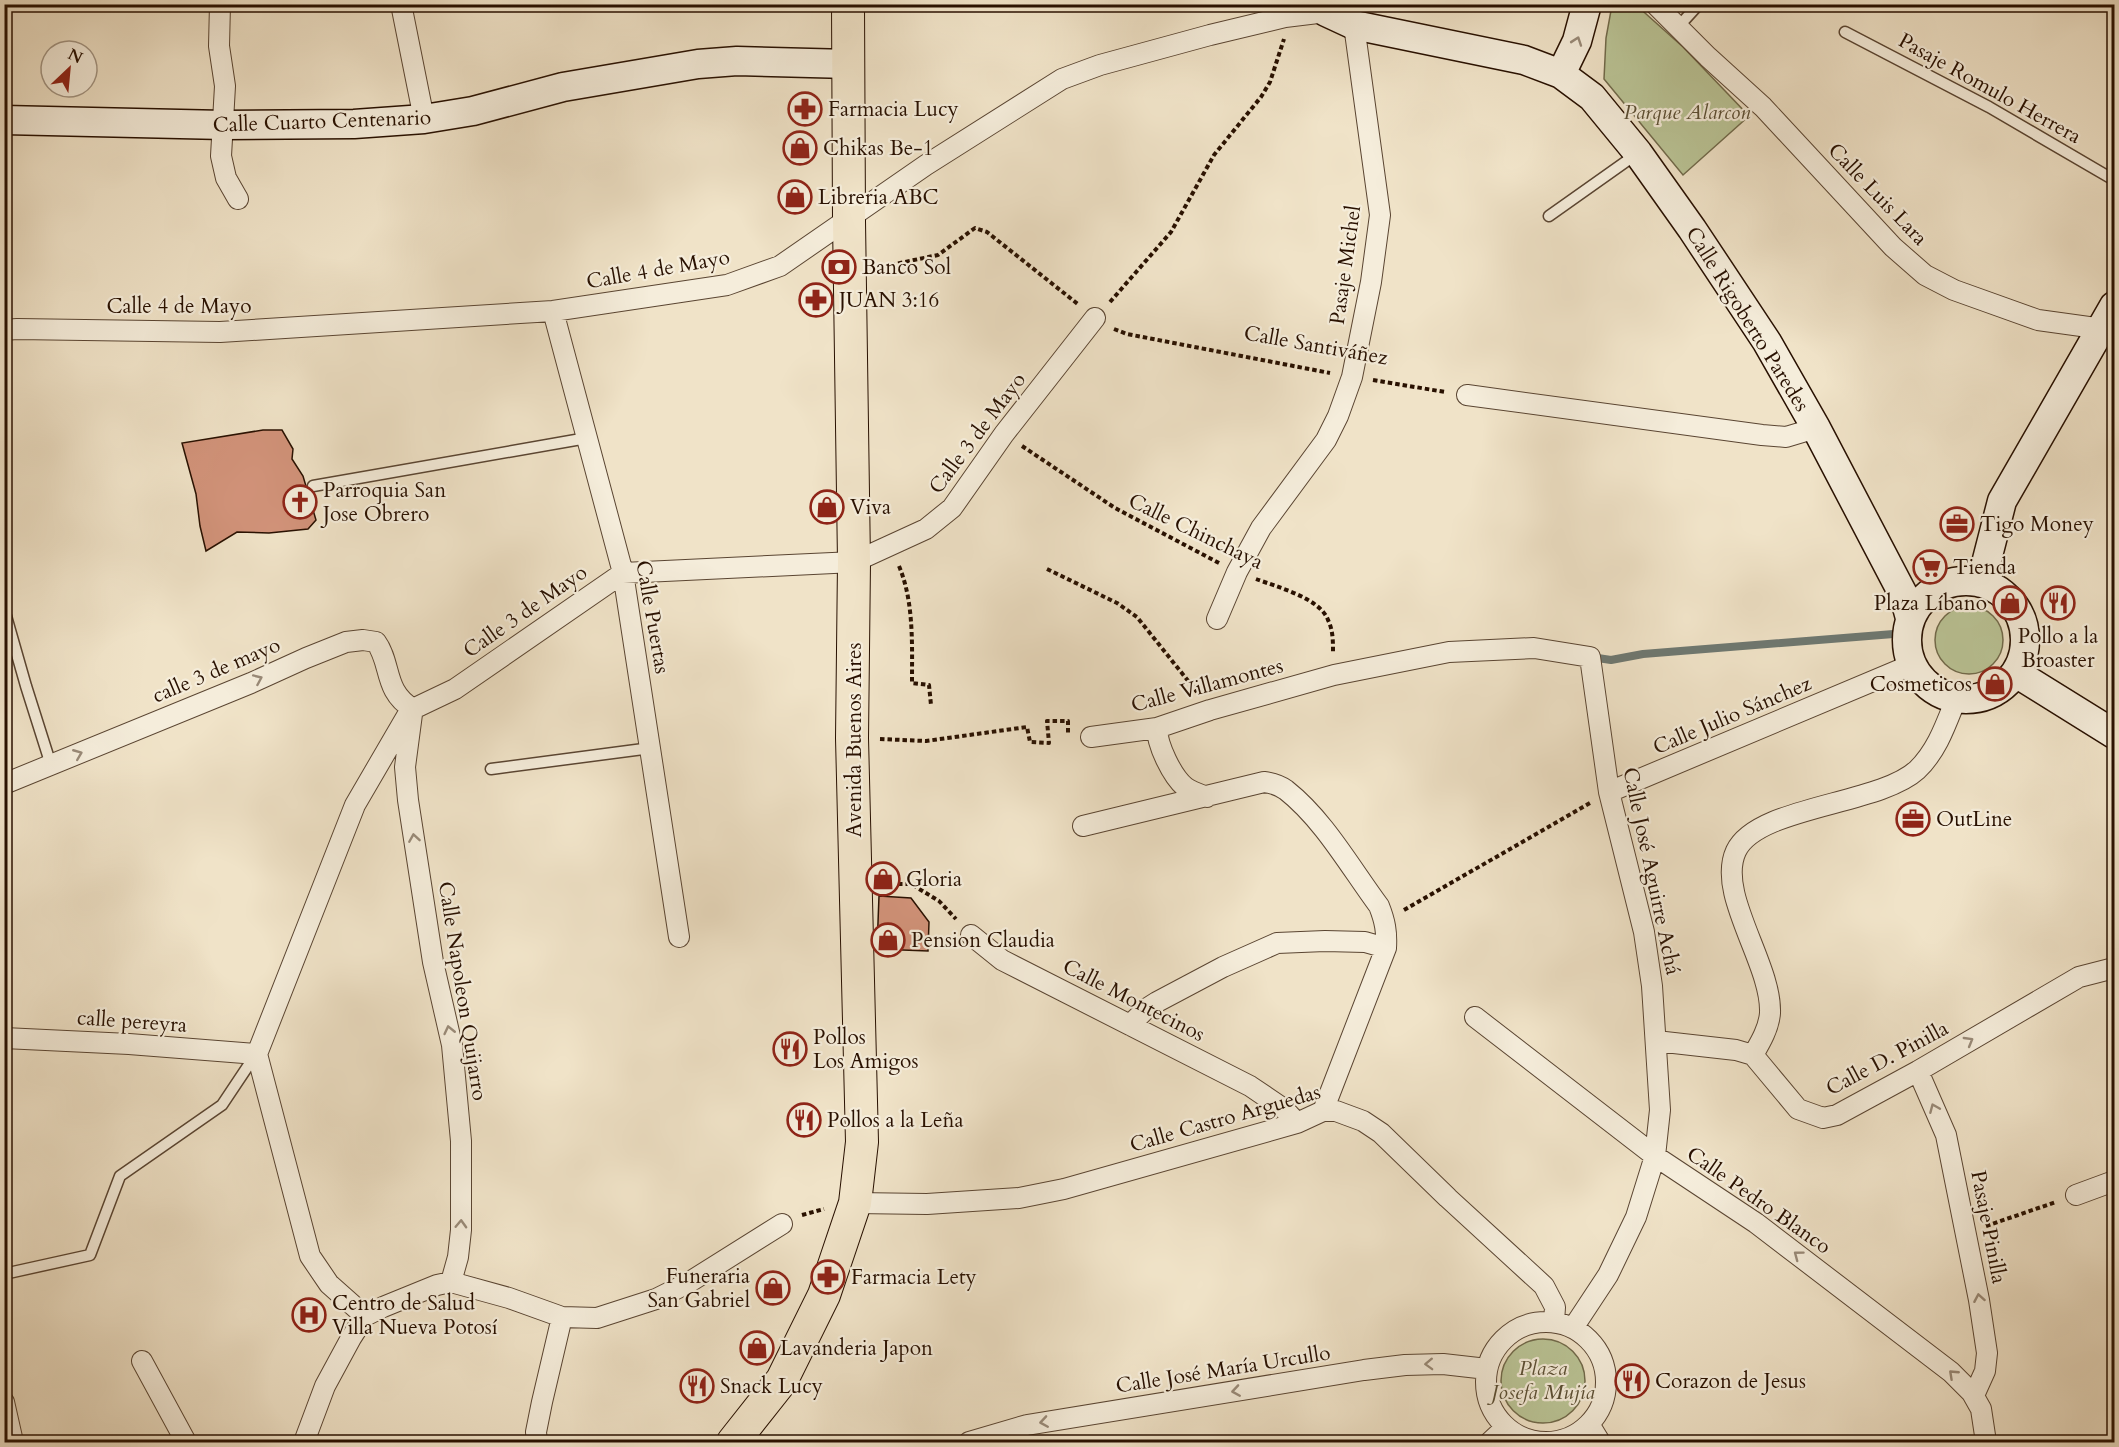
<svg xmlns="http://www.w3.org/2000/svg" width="2119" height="1447" font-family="Cardo,serif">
<rect width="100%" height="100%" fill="#f0e3c8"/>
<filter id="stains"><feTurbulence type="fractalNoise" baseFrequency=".00333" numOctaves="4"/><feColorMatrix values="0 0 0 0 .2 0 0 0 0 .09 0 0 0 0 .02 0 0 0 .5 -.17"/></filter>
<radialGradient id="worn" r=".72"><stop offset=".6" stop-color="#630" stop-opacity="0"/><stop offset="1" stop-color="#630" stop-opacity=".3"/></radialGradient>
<path fill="#bac496" stroke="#716a4b" stroke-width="1.5" d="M1612 5H1636L1683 47 1749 116 1683 175 1604 79 1606 38Z
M1935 640a34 34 0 1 1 68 0a34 34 0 1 1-68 0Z
M1501 1381a42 42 0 1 1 84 0a42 42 0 1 1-84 0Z"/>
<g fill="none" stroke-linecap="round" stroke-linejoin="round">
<path stroke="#6e7871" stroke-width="8" d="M1591 657 1611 660 1643 654 1906 633"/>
</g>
<path fill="#d2937a" stroke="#281000" stroke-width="1.5" d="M263 430H282L293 449 292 459 303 476 316 520 308 529 269 533 237 532 206 551 200 526 196 494 182 443Z
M879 896 911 898 929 922 928 951 877 949Z"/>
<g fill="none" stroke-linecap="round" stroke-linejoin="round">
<defs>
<path id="lane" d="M1678 27 1699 4
M1845 32 1989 107 2114 180
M1549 216 1638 153
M313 486 587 438
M4 609 26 686 51 765
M491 769 651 748
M4 1274 90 1255 120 1176 222 1105 256 1054"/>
<path id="street" d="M220 4 219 46 225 86 221 156 226 178 238 199
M401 4 424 119
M1655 4 1708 57 1763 107 1893 247 1925 275 1954 290 2038 320 2103 329 2112 328
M553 311 623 573 679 937
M4 330 17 329 220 332 553 311 727 285 780 266 926 165 1062 79 1100 65 1210 35 1285 17 1326 12
M1467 395 1762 435 1786 437 1816 428
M1217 619 1237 572 1261 528 1326 440 1338 416 1352 377 1371 282 1380 215 1354 25
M412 714 405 767 408 800 433 962 452 1045 461 1141V1230L458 1257 451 1282
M1157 728C1157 745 1172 776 1185 787 1192 792 1199 794 1207 797
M1091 737 1157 728 1210 710 1334 675 1449 652 1534 648 1590 657 1609 792 1644 932 1652 986 1660 1110 1655 1156 1636 1217 1608 1275 1573 1328
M4 784 251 683 306 658 346 642 363 640 376 642C392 664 383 691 413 709
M1609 792 1911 665
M1083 826 1264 782C1272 783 1279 785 1286 790 1324 820 1350 867 1379 906 1385 921 1387 932 1386 948L1323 1111
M971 935 1002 960 1250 1086 1284 1109 1297 1123
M1475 1017 1655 1156 1756 1223 1951 1372 1972 1393 1981 1409 1986 1442
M1130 1025 1146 1009 1157 1002 1223 967 1277 943 1325 941 1365 942 1386 948
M4 1038 129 1044 257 1054
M1656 1041 1736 1050 1753 1055 1798 1109 1823 1118 1837 1115 1918 1071 2079 977 2114 968
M1753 1055C1760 1043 1769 1028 1770 1013 1772 964 1716 894 1736 851 1757 806 1879 805 1917 770 1937 751 1946 724 1956 699
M1918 1071 1946 1135 1979 1300 1987 1353 1985 1371 1976 1391 1972 1393
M2076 1195 2114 1181
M855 1203 927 1204 1019 1198 1064 1189 1297 1123 1323 1111H1336L1363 1121 1381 1133 1448 1198 1544 1286 1555 1307 1554 1322
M365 1316 329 1284 310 1256 257 1054 355 805 408 714 413 709 455 689 623 573 854 562 926 529 952 508 1004 434 1095 318
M1486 1382a60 60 0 1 1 120 0a60 60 0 1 1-120 0Z
M142 1361 186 1442
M4 1402 13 1442
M1589 1424 1600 1442
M304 1442 325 1386 351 1338 365 1316 383 1307 437 1285 451 1282 509 1298 562 1317 597 1318 656 1299 688 1283 782 1224
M537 1442 536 1432 542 1402 562 1317
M969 1442 1027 1425 1364 1370 1405 1365 1443 1364 1487 1369
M1490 1442 1506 1427"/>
<path id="secondary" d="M1318 4 1326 12 1354 25 1524 60 1561 74 1592 97 1638 153 1692 229 1767 342 1816 428 1904 596 1910 618
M1561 74 1577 41 1587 4
M4 120 224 125 354 124 424 119 473 111 563 87 698 64 737 61 849 64
M1907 640a59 59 0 1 1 118 0a59 59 0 1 1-118 0Z
M1981 583 2002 501 2114 306
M2016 673 2114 734"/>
<path id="primary" d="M733 1442 782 1380 824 1295 855 1203 862 1142 852 738 854 562 849 221 848 4"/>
</defs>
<use href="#lane" stroke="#5a4532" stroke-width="13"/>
<use href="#street" stroke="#5a4532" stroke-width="22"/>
<use href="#secondary" stroke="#281000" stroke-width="31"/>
<use href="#primary" stroke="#281000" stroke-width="34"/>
<path stroke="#281000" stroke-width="4" stroke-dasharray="4.5 3" stroke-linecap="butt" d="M876 268 938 255 975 228 987 232 1079 305
M1110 302 1171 232 1214 155 1261 97 1270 82 1284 39
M1114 329 1127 334 1330 373
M1373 380 1445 392
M1022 446 1115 508 1219 563
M899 566C914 602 912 644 912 683L929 685 931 705
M1047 569 1117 603 1137 617 1197 692
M1256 579C1277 587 1320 598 1328 620 1333 630 1333 641 1333 652
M880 739 926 741 1027 727 1030 742 1049 743 1047 721H1068V734
M883 884H911L939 901 956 919
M1404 910 1590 803
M802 1215 824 1209
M1986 1226 2056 1202"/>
<use href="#lane" stroke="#f5eddb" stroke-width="10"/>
<use href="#street" stroke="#f5eddb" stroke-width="20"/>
<use href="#secondary" stroke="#f5eddb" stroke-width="28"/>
<use href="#primary" stroke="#f0e3c8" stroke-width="32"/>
</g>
<defs><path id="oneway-chevron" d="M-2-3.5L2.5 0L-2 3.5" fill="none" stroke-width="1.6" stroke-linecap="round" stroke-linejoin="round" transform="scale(1.5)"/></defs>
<g stroke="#998a78">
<use href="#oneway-chevron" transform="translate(1577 41) rotate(-71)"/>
<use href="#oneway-chevron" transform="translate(258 679) rotate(-24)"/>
<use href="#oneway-chevron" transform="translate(78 754) rotate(-22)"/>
<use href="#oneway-chevron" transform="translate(414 838) rotate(-99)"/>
<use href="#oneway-chevron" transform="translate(449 1030) rotate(-103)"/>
<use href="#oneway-chevron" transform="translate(1969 1041) rotate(-30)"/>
<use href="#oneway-chevron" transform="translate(1934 1108) rotate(-113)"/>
<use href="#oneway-chevron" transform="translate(461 1224) rotate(-88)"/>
<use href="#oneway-chevron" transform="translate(1798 1255) rotate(-143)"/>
<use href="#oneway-chevron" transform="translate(1979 1298) rotate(-100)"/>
<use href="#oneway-chevron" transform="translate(1429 1364) rotate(178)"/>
<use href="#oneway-chevron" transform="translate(1953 1374) rotate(-137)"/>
<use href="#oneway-chevron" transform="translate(1236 1391) rotate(171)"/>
<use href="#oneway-chevron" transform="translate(1044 1422) rotate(171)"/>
</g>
<defs>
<symbol id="pharmacy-ring" viewBox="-11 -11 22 22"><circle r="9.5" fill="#f5eddb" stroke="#8f2418" stroke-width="1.5"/><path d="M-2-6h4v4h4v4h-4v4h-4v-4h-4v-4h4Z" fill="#8f2418"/></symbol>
<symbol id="shop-ring" viewBox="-11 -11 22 22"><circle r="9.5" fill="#f5eddb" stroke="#8f2418" stroke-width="1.5"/><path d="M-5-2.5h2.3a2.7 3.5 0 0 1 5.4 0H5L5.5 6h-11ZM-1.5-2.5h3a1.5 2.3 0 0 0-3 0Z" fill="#8f2418"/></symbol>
<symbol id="bank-ring" viewBox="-11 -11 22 22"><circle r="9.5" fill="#f5eddb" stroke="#8f2418" stroke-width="1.5"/><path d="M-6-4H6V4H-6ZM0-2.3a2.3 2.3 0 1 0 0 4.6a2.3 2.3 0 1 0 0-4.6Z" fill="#8f2418"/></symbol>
<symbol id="church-ring" viewBox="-11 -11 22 22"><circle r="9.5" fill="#f5eddb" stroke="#8f2418" stroke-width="1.5"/><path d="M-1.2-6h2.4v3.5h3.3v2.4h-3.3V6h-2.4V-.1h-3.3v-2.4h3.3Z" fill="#8f2418"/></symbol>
<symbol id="office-ring" viewBox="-11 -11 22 22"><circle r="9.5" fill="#f5eddb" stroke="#8f2418" stroke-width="1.5"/><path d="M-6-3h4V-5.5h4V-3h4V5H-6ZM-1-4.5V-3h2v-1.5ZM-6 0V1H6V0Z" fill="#8f2418"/></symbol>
<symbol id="supermarket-ring" viewBox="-11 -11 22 22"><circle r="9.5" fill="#f5eddb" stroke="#8f2418" stroke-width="1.5"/><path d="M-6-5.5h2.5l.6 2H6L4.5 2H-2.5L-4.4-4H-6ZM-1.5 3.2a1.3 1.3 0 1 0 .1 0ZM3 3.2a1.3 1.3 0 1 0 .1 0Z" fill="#8f2418"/></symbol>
<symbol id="restaurant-ring" viewBox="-11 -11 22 22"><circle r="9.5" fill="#f5eddb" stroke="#8f2418" stroke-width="1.5"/><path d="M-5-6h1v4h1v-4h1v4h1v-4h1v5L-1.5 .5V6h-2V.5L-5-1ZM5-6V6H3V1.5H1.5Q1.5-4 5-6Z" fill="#8f2418"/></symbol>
<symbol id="hospital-ring" viewBox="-11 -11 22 22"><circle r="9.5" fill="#f5eddb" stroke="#8f2418" stroke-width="1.5"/><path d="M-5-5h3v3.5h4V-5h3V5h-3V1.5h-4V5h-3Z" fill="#8f2418"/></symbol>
</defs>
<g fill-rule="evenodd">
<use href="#pharmacy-ring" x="786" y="90" width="38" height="38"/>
<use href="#shop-ring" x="781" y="129" width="38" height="38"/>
<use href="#shop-ring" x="776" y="178" width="38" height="38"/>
<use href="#bank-ring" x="820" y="248" width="38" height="38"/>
<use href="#pharmacy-ring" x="797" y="281" width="38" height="38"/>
<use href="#church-ring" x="281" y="483" width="38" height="38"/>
<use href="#shop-ring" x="808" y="488" width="38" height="38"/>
<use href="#office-ring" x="1938" y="505" width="38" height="38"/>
<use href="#supermarket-ring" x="1911" y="548" width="38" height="38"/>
<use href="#shop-ring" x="1991" y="584" width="38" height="38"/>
<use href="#restaurant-ring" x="2039" y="584" width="38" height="38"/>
<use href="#shop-ring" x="1976" y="665" width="38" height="38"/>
<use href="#office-ring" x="1894" y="800" width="38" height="38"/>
<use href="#shop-ring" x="864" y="860" width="38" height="38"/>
<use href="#shop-ring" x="869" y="921" width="38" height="38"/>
<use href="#restaurant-ring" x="771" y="1030" width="38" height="38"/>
<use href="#restaurant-ring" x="785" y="1101" width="38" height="38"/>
<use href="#pharmacy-ring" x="809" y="1258" width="38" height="38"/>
<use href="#shop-ring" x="754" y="1269" width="38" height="38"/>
<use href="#hospital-ring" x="290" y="1296" width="38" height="38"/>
<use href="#shop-ring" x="738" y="1329" width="38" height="38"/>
<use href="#restaurant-ring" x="1613" y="1362" width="38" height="38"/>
<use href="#restaurant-ring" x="678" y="1367" width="38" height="38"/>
</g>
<g text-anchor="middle" stroke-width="4.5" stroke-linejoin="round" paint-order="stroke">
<g font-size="21" fill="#281000" stroke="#f5eddb">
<text transform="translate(1990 88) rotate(29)" y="7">Pasaje Romulo Herrera</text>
<text transform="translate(322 121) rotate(-2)" y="7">Calle Cuarto Centenario</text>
<text transform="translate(1878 194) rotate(46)" y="7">Calle Luis Lara</text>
<text transform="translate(1345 265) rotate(-82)" y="7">Pasaje Michel</text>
<text transform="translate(658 269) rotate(-10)" y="7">Calle 4 de Mayo</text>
<text x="179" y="313">Calle 4 de Mayo</text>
<text transform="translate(1748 319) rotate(58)" y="7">Calle Rigoberto Paredes</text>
<text transform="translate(1316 345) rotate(10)" y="7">Calle Santiváñez</text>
<text transform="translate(977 433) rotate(-53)" y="7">Calle 3 de Mayo</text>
<text transform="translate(1196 531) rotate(26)" y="7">Calle Chinchaya</text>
<text transform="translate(525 611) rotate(-35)" y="7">Calle 3 de Mayo</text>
<text transform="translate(653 617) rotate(80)" y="7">Calle Puertas</text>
<text transform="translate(216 670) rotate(-23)" y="7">calle 3 de mayo</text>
<text transform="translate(1207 685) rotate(-15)" y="7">Calle Villamontes</text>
<text transform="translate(1732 715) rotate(-23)" y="7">Calle Julio Sánchez</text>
<text transform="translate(854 740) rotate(-90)" y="7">Avenida Buenos Aires</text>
<text transform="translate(1652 871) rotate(78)" y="7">Calle José Aguirre Achá</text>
<text transform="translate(463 991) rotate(81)" y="7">Calle Napoleon Quijarro</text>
<text transform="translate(1134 1000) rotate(27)" y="7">Calle Montecinos</text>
<text transform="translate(132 1021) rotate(4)" y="7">calle pereyra</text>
<text transform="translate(1887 1058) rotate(-28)" y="7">Calle D. Pinilla</text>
<text transform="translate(1225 1118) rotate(-16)" y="7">Calle Castro Arguedas</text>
<text transform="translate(1759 1200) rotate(35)" y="7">Calle Pedro Blanco</text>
<text transform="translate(1989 1227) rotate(79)" y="7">Pasaje Pinilla</text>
<text transform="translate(1223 1369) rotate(-9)" y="7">Calle José María Urcullo</text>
</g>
<g font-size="21" fill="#281000" stroke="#f5eddb" text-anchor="start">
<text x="828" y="116">Farmacia Lucy</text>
<text x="823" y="155">Chikas Be-1</text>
<text x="818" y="204">Libreria ABC</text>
<text x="862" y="274">Banco Sol</text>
<text x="839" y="307">JUAN 3:16</text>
<text x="323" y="497">Parroquia San<tspan x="323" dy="24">Jose Obrero</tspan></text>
<text x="850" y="514">Viva</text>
<text x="1980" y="531">Tigo Money</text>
<text x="1953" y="574">Tienda</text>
<text x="1987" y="610" text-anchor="end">Plaza Líbano</text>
<text x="2058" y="643" text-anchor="middle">Pollo a la<tspan x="2058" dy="24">Broaster</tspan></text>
<text x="1972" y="691" text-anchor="end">Cosmeticos</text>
<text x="1936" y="826">OutLine</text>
<text x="906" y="886">Gloria</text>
<text x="911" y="947">Pension Claudia</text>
<text x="813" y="1044">Pollos<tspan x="813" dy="24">Los Amigos</tspan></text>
<text x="827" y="1127">Pollos a la Leña</text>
<text x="750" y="1283" text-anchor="end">Funeraria<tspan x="750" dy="24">San Gabriel</tspan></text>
<text x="851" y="1284">Farmacia Lety</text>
<text x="332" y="1310">Centro de Salud<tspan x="332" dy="24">Villa Nueva Potosí</tspan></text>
<text x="780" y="1355">Lavanderia Japon</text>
<text x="1655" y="1388">Corazon de Jesus</text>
<text x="720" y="1393">Snack Lucy</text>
</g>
<g font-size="21" font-style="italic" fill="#5b4f34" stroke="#f5eddb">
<text x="1687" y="119">Parque Alarcon</text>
<text x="1543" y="1375">Plaza<tspan x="1543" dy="24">Josefa Mujía</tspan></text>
</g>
</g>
<rect width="2119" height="1447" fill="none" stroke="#f0e3c8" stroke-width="24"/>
<rect x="6" y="6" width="2107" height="1435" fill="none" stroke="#281000" stroke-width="3"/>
<rect x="12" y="12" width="2095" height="1423" fill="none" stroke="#281000" stroke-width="1.5"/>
<g transform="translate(69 69) rotate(26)"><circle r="28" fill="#f5eddb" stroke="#a39583" stroke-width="1.5"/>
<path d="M0-4.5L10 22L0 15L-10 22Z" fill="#8f2418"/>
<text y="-9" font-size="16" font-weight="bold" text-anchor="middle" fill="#281000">N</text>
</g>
<rect width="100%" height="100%" filter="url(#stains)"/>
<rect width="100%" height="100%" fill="url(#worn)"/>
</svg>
